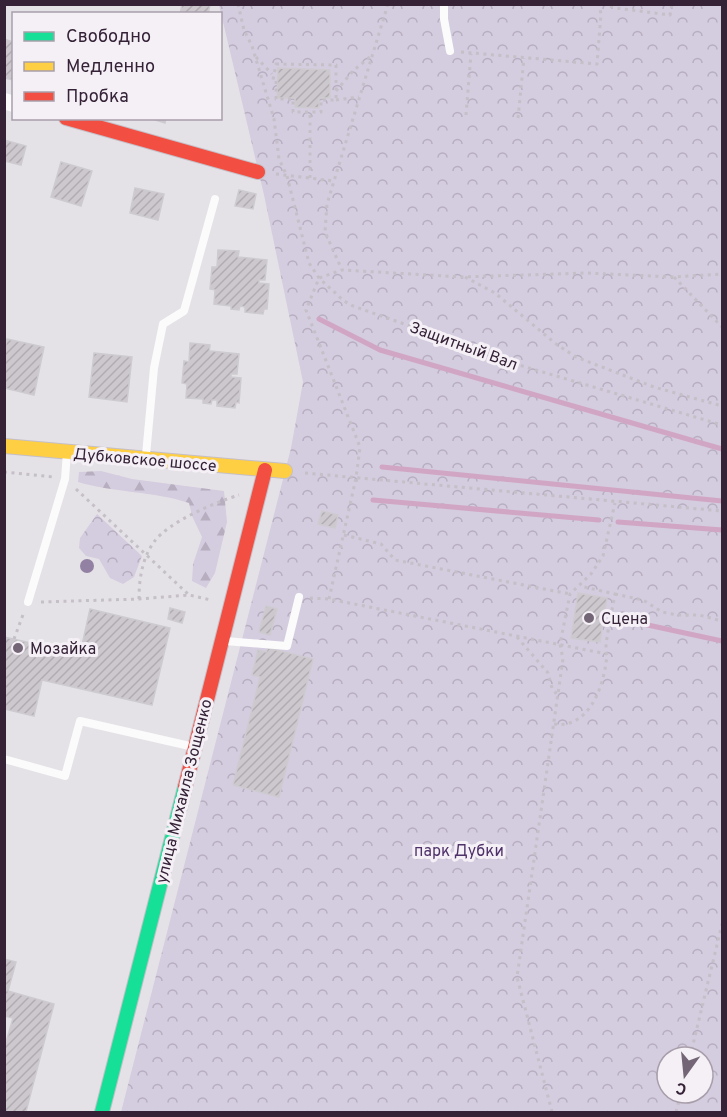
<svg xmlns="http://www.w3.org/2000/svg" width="727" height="1117" font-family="Overpass,sans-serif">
<defs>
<pattern id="forest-firs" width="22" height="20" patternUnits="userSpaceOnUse" patternTransform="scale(1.5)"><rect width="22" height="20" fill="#d4ccdf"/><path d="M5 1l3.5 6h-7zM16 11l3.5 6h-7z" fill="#b7afc0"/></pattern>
<pattern id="park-crowns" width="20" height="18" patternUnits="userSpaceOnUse" patternTransform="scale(1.5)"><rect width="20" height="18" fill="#d4ccdf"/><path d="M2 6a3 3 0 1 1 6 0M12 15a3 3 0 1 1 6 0" fill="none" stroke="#b7afc0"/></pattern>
<pattern id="building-hatch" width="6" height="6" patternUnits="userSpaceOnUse" patternTransform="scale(1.5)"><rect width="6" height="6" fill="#ccc8ce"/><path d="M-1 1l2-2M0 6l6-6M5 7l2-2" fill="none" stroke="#b0acb2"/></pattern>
</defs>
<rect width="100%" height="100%" fill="#e5e2e7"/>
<path fill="url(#forest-firs)" d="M101 471 132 479 224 491 227 522 215 573 206 588 192 581 193 564 202 537 192 516 189 503C153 491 115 493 78 482L79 472Z"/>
<path fill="url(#park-crowns)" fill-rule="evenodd" d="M219 5H722V1112H121L291 448 303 382 264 195ZM667 1057H703V1093H667Z
M97 514 142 556 134 577 123 584 110 578 99 559 86 556 79 548 80 538Z"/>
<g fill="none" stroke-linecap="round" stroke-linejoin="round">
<path stroke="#d1a6c5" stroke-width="5" d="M319 319 380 350 722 449
M382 467 722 501
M373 500 599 520
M618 522 722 530
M643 624 722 641"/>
</g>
<path fill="url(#building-hatch)" stroke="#cecbd0" stroke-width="1.5" d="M182 4H209L210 5 208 14H180Z
M4 39 13 42 14 40V80L4 78Z
M278 68 330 70V98H319V108L295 107V98H277Z
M149 118H166L165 123Z
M4 140 26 146 21 165 4 161Z
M61 162 92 171 81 206 51 197Z
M135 188 164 194 158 220 130 213Z
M239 190 256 194 253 209 235 206Z
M218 250 239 251 238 257 267 260 265 280H259V283L269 284 267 309H264L263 314 245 312V307L240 306 239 310 231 309V306L214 304 215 290 210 289 212 267H217Z
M7 339 44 347 34 395 4 388V353Z
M190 343 210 345 209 354 211 351 239 354 237 374H231V377L241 378 239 403 236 402 235 408 217 406V400H212L211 404 203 403V399L186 398 187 384 182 383 184 361 189 362Z
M94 353 132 357 127 402 89 397Z
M322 511 338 515 335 528 318 524Z
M578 593 607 598 600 642 571 638Z
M266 606 277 609 270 635 259 632Z
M170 608 185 612 182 623 168 619Z
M90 609 170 628 152 705 42 680 34 716 4 709V637L80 654Z
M268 648 313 659 279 797 233 785 260 677 252 675 258 650 266 652Z
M4 959 16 962 8 991 54 1004 26 1112H4V1049L13 1018 4 1016Z"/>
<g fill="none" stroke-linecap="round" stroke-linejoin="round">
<defs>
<path id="fast" d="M102 1112 185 787"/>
<path id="slow" d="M4 446 285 471"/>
<path id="jam" d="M66 118 258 172
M185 787 265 470"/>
</defs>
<use href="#fast" stroke="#c5bfc7" stroke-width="16"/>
<use href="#slow" stroke="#c5bfc7" stroke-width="16"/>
<use href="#jam" stroke="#c5bfc7" stroke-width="16"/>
<path stroke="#c5bfc7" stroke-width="3" stroke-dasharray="3 4.5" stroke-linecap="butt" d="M238 4 244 30 252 46 274 119 279 159 287 176 309 263 319 278 344 301 353 306 487 353 509 362 722 425
M388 4 327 204 325 232 342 270 463 277 586 273 674 277 722 274
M603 4 616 8 670 15 672 4
M461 52 597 64 601 14 599 4
M256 57 272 74
M276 64 336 65V100H321V112H293V99H276V80H273Z
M336 91 353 71 371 56
M336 100 359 97
M466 115 471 54
M518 118 524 58
M276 174 334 181
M310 178V112
M465 277 495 293 556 344 576 357 654 387 722 406
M674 277 722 327
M4 472 53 477
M305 473 722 511
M76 489 189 595
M344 535 381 544 395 560 570 594
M615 594 643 600 662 612 677 615H699L722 621
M310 598 329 599 607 654
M139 599C139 580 142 558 154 542 168 522 216 502 239 495
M329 599 356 478 360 447 306 310 319 278 342 270
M41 602 139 599 189 595 211 600
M517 637 548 673 552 688 558 696
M14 639 24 612
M554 724C587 729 602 691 606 663 607 657 606 651 606 645 608 628 612 611 615 594L580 586
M690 1057 722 924
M552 1112 517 977 563 659 560 644 570 594 591 574 603 556 615 503
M676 1112 681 1093"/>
<path stroke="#fbfbfb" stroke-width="8" d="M444 4V19L450 51
M146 455 154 368 163 324 184 311 215 199
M28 602 65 479 67 452
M225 641 287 646 299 597
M4 759 65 776 80 721 194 747"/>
<path stroke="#fbfbfb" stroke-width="16" d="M4 101 14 104"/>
<use href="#fast" stroke="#16e098" stroke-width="14"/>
<use href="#slow" stroke="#ffcf43" stroke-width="14"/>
<use href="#jam" stroke="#f24e42" stroke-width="14"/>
</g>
<circle fill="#9281a2" cx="87" cy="566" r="7"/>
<g fill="#736575" stroke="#f4f0f6" stroke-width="2">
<circle cx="589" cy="618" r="6"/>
<circle cx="18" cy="648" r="6"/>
</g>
<g text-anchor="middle" stroke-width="6" stroke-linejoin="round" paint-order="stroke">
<g font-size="16" fill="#352237" stroke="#f4f0f6">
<text transform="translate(464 345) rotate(20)" y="6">Защитный Вал</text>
<text transform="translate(145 459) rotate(5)" y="6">Дубковское шоссе</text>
<text transform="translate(183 791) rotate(-76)" y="6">улица Михаила Зощенко</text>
</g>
<g font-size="16" fill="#352237" stroke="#f4f0f6" text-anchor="start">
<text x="601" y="624">Сцена</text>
<text x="30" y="654">Мозайка</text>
</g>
<g font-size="16" fill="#4f316a" stroke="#f4f0f6">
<text x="459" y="856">парк Дубки</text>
</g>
</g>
<rect width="727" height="1117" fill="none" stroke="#352237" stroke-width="12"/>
<rect x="12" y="12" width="210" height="108" fill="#f4f0f6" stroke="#a89eaa" stroke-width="1.5"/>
<rect x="24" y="32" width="30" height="9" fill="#16e098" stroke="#a89eaa" stroke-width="1.5"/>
<text x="66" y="42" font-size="18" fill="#352237">Свободно</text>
<rect x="24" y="62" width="30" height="9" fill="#ffcf43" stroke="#a89eaa" stroke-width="1.5"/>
<text x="66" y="72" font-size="18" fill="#352237">Медленно</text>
<rect x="24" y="92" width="30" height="9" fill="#f24e42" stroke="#a89eaa" stroke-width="1.5"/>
<text x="66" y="102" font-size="18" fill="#352237">Пробка</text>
<g transform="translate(685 1075) rotate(195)"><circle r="28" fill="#f4f0f6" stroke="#a89eaa" stroke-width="1.5"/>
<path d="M0-4.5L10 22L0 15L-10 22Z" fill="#736575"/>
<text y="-9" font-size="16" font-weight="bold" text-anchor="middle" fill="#352237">С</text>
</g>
</svg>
